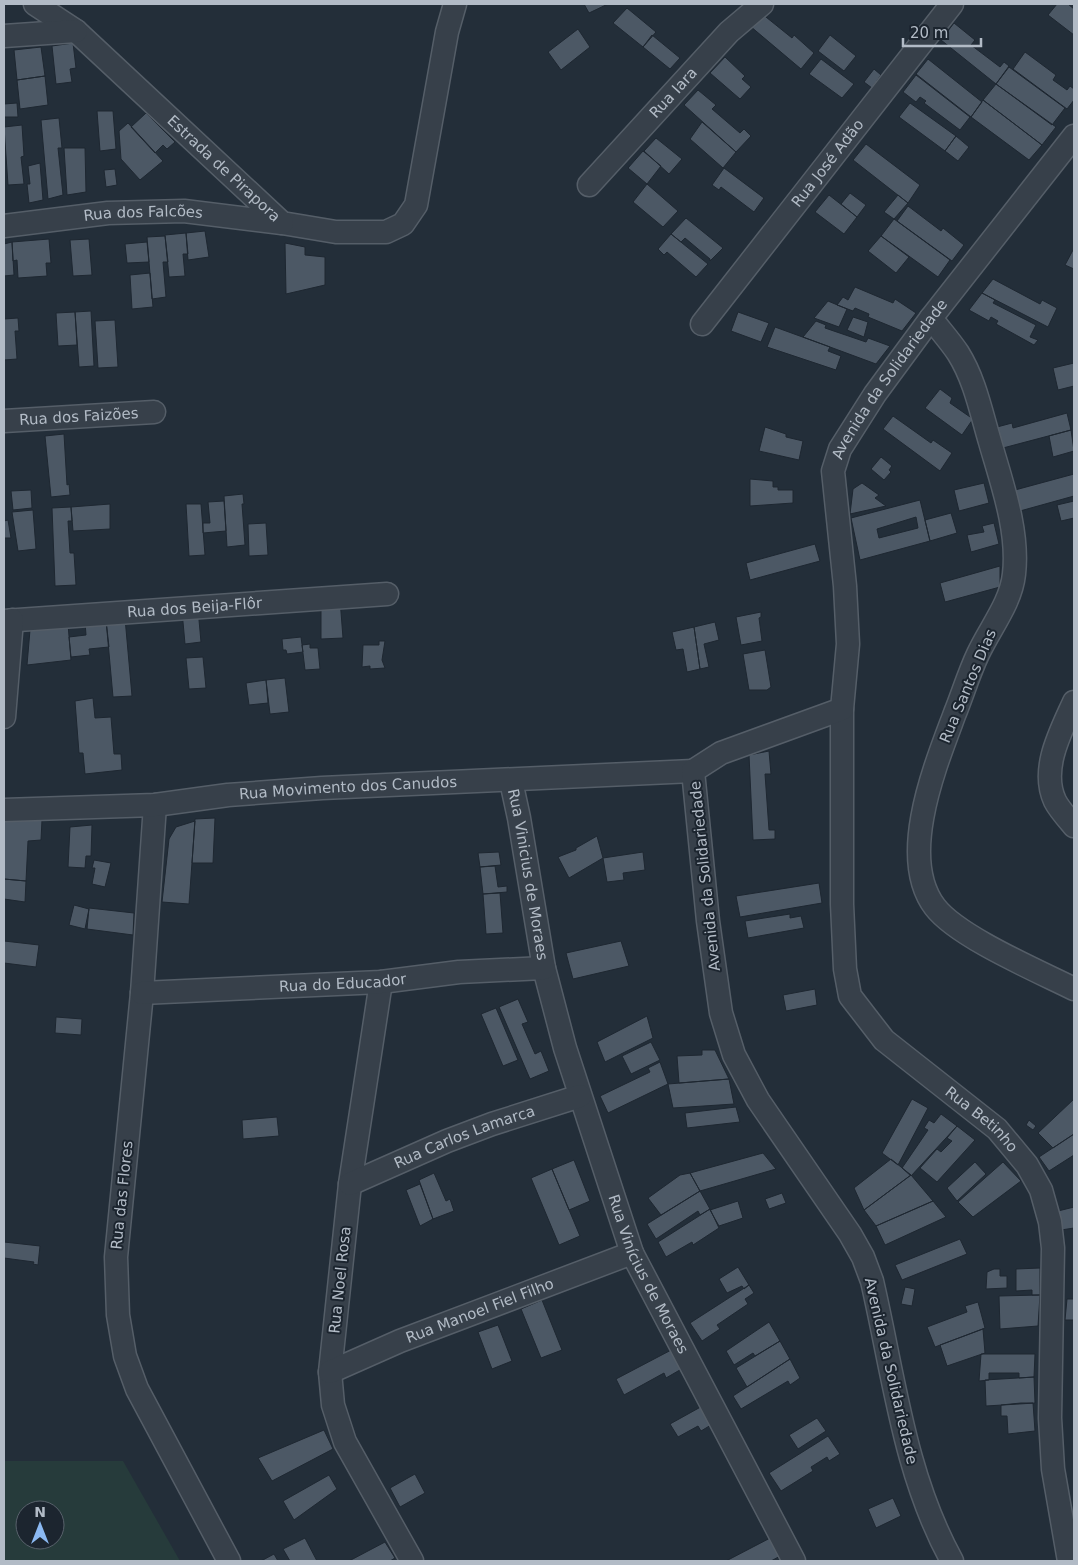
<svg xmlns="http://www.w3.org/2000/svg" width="1078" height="1565" font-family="'DejaVu Sans',sans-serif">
<rect width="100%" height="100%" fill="#232e39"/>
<path fill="#263b3b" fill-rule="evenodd" d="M4 1461H123L180 1561H4ZM25 1510H55V1540H25Z"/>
<path fill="#4c5865" stroke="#1e2731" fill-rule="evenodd" d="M584 4H608L589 13Z
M1057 4H1068L1074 9V35L1048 15Z
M627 8 656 32 643 47 613 23Z
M761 13 792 38 794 35 814 53 801 69 750 26Z
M954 23 975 40 971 45 1000 67 1004 62 1009 66 996 84 941 40Z
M578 29 590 47 561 70 548 52Z
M652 35 680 58 670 69 643 47Z
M830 35 856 56 844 71 818 51Z
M73 43 76 68 70 69 72 82 56 84 52 46Z
M41 47 45 76 17 80 14 50Z
M1025 52 1056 75 1053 80 1067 90 1070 86 1074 89V100L1067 109 1013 69Z
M725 57 745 76 742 79 751 87 740 99 710 73Z
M821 59 854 84 842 98 809 74Z
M928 59 982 102 971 117 916 74Z
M1009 67 1065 108 1052 125 996 84Z
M874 69 881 75 872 88 864 82Z
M916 75 970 117 960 130 924 103 926 101 920 97 916 102 903 92Z
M45 76 48 105 20 109 17 80Z
M996 84 1056 127 1042 145 983 100Z
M698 90 716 105 712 109 740 133 744 129 751 136 736 152 684 105Z
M983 100 1042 145 1029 160 971 117Z
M17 103 18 117H4V104Z
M910 103 956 136 945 151 899 117Z
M97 111H113L116 149 100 151Z
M146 113 175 142 167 149 163 145 155 153 131 127Z
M59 118 62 148H58L63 195 48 199 41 120Z
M702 122 736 152 723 168 690 139Z
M128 123 163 161 140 180 121 159 119 131Z
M22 125 24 156 21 157 24 184 8 185 4 127Z
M956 136 969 147 958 161 945 151Z
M656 138 682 159 669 174 644 151Z
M866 144 920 185 908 203 853 160Z
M64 148H85L86 192 67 195Z
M643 151 661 166 647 184 628 168Z
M40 163 43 200 29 203 27 184H30L28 166Z
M724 168 764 198 754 212 721 187 719 190 712 185Z
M115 169 117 185 106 187 104 170Z
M647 184 678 211 663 227 633 202Z
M850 193 866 205 857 217 841 204Z
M829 195 857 217 844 234 815 212Z
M898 195 908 203 894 219 884 212Z
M908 206 941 231 943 228 964 245 952 261 897 221Z
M686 218 723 248 710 261V259L685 238 681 242 671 234Z
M894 219 950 260 938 277 881 236Z
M205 231 209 257 188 260 186 233Z
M186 233 188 254H183L185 276 169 277 165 235Z
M671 234 708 264 696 277 667 252 664 255 658 249Z
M165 236 168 262H163L166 297 152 299 147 237Z
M881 236 909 257 896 273 868 251Z
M49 239 51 263H46L47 276 18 278 17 260 13 261 12 242Z
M89 239 92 275 73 276 70 240Z
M12 242 14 275 4 276V244Z
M147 242 149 262 127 263 125 244Z
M285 243 305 247V255L325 257V285L286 294Z
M1073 250 1074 251V269L1065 265Z
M150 273 153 307 132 309 130 275Z
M993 279 1040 304 1042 300 1057 308 1048 327 982 293Z
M855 287 893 303 895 299 916 313 902 331 868 317 869 314 855 308 853 311 837 305 843 297 848 300Z
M982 293 995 300 993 303 1036 325 1030 337 1038 340 1034 345 996 324 998 321 991 317 989 321 969 310Z
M828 301 847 309 839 327 814 318Z
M91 311 94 366 79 367 75 312Z
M75 312 77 345 58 346 56 313Z
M738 312 769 323 761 342 731 331Z
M853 317 868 322 864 337 847 330Z
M18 318 19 331H15L17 359 4 360V319Z
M115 320 118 367 98 368 95 321Z
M816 321 826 325 825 328 866 342 868 338 890 346 876 364 803 337Z
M775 327 830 347 828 351 841 356 836 370 767 347Z
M1074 363V386L1058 390 1053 368Z
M940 389 952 398 950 403 973 419 962 435 925 408Z
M1067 413 1071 430 1003 448 997 427 1012 423 1013 428Z
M893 416 931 443 933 440 952 453 940 471 883 429Z
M765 427 786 434V437L803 441 799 460 759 451Z
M1071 430 1074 451 1053 457 1049 436Z
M64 434 67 485 69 484 70 495 51 497 45 436Z
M881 457 892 466 889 470 891 472 884 480 871 469Z
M1074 474V496L1020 511 1015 490Z
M750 479 773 481V487H778V490H793V503L750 506Z
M862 483 879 495 875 498 886 506 850 514 853 489Z
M984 483 989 503 959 511 954 490Z
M31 490 32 508 13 510 11 491Z
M243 494 244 504H242L245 545 227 547 224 496Z
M920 500 930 541 860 560 851 518ZM916 517 918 528 879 538 877 529Z
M224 501 226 531 203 533V523H210L208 502Z
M1074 501V518L1061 521 1057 505Z
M110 504V529L73 531 71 507Z
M186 504H201L205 555 189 556Z
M71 507 72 521H68L70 553H74L76 585 55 586 52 508Z
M33 510 36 549 18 551 12 512Z
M951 513 957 533 930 541 925 520Z
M8 520 11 538H4V521Z
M266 523 268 555 249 556 248 524Z
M994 523 999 544 971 552 967 535 984 532 982 526Z
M815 544 820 561 750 580 746 563Z
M1000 566V587L945 602 940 583Z
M340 599 343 638 321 639V600Z
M198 609 201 642 185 644 182 611Z
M761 612V617L759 618 762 641 741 645 736 617Z
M125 618 132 696 113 697 106 620Z
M106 620 109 647 89 649 90 655 71 657 69 637 86 635 85 622Z
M715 622 719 640 704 644 709 667 700 669 694 627Z
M68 624 71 660 27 665 30 630Z
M694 627 700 669 687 672 683 649 676 650 672 632Z
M301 637 303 652 287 654 286 650H283L282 639Z
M379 641H385L382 660 385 668 370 669V666L362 667 363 645H379Z
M310 644V648H318L320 669 305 670 302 645Z
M765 650 771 687 767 690H749L743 654Z
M203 657 206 688 189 689 186 658Z
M285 678 289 712 270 714 266 680Z
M266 680 268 703 249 705 246 683Z
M93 698 95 718 111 717 114 754H121L122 770 85 774 83 753H79L75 701Z
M769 751 771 774H765L769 830H775V839L753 840 749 755Z
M215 818 213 863H192L195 819Z
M4 819 42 820 41 840 28 841 26 881 4 879Z
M195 821 189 904 162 902 169 839 176 827Z
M92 825 91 856H86L85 868 68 867 70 827Z
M597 836 603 858 569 878 558 857 576 850V848Z
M499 852 501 865 480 867 478 853Z
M643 852 645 870 623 873 624 880 607 882 603 858Z
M94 860 111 863 105 887 92 884 95 868H92Z
M495 866 498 887 507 886V892L483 894 480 867Z
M4 879 26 881 25 902 4 899Z
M819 883 822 903 740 917 736 896Z
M500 893 503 933 486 934 483 894Z
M74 905 89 909 85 929 69 925Z
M89 908 134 913 133 935 87 929Z
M790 914V918L801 916 804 928 748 938 745 921Z
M4 941 39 945 36 967 4 963Z
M621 941 629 966 573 979 566 953Z
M815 989 817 1005 786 1011 783 995Z
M518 999 528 1022 522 1024 535 1054 541 1051 549 1071 530 1079 499 1007Z
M496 1008 518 1060 503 1066 481 1014Z
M647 1016 653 1038 605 1062 597 1042Z
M56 1017 82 1019 81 1035 55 1033Z
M651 1042 660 1060 631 1074 622 1056Z
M702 1050H715L729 1079 679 1083 677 1056 702 1055Z
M660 1062 668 1084 608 1113 600 1096 650 1072 648 1068Z
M729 1079 734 1104 673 1108 668 1084Z
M912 1099 928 1108 898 1165 882 1153Z
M1074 1099V1134L1053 1148 1038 1133Z
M736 1107 740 1122 687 1128 685 1113Z
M941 1114 957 1126 911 1176 902 1168 928 1130 924 1128 929 1120 934 1123Z
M277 1117 279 1136 243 1139 242 1120Z
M1029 1120 1036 1126 1033 1130 1026 1125Z
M957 1126 975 1140 937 1182 920 1168 937 1149 941 1152 952 1141 947 1138Z
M1074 1134V1155L1049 1171 1039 1157Z
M763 1153 776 1169 700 1191 690 1173Z
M891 1159 911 1175 864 1210 854 1188Z
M574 1160 590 1201 569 1210 552 1169Z
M975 1162 986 1174 957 1201 947 1188Z
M1003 1162 1021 1181 973 1217 958 1202Z
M552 1169 580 1236 559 1245 531 1178Z
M434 1173 446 1201 450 1199 454 1211 433 1219 419 1180Z
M690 1173 700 1191 661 1215 648 1198 680 1175Z
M911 1175 933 1201 876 1226 864 1210Z
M420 1184 433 1219 420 1226 406 1190Z
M700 1191 710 1209 700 1215 698 1211 656 1239 647 1224Z
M782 1193 786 1203 769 1209 765 1199Z
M738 1201 743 1218 719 1226 710 1210Z
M933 1201 946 1217 885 1245 876 1226Z
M1074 1207V1228L1061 1230 1058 1211Z
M710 1209 719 1228 693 1245 692 1242 666 1257 658 1242Z
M960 1239 967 1254 902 1280 895 1265Z
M4 1242 40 1246 38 1265 33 1264 34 1262 4 1258Z
M738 1267 749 1285 744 1289 742 1286 727 1293 719 1279Z
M1040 1268V1295H1032V1290L1016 1291V1269Z
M994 1269H1000V1276H1007V1288L986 1289 987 1272Z
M749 1285 754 1293 745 1299 748 1304 717 1325 720 1329 702 1341 690 1323Z
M905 1287 915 1289 912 1306 901 1304Z
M1040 1295 1038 1326 1000 1329 999 1296Z
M1067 1299H1074V1320H1065Z
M542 1300 562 1350 541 1358 521 1309Z
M978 1302 985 1328 935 1347 927 1327 967 1312 965 1306Z
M769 1322 780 1341 755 1356 753 1353 734 1365 726 1351Z
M498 1325 512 1361 492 1369 478 1332Z
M983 1329 985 1353 947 1366 940 1345Z
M780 1341 790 1359 747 1387 736 1368Z
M675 1348 685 1367 666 1378 664 1373 624 1395 616 1379Z
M981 1354H1035L1034 1377 1019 1378V1373H989V1380L979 1381Z
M790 1359 800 1378 790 1385 788 1381 741 1409 733 1396Z
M1034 1377 1035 1403 986 1406 985 1380Z
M1021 1403H1033L1035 1431 1008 1434 1007 1416H1001V1405Z
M706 1404 716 1422 701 1431 698 1426 678 1437 670 1424Z
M817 1418 826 1431 798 1449 789 1435Z
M324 1430 333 1449 272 1481 258 1458Z
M828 1436 840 1454 829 1461 827 1457 811 1467 813 1471 781 1491 769 1473Z
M415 1474 425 1493 400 1507 390 1488Z
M329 1475 337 1489 294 1520 283 1501Z
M893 1498 901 1516 876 1528 868 1509Z
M774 1536 784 1554 771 1561H726Z
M305 1538 317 1561H290L283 1549Z
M385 1542 395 1558 390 1561H349Z
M274 1554 278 1561H261Z"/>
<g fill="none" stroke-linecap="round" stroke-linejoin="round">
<defs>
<g id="street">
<path id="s1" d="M35 4 76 31 282 223 336 232H386L403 224 416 205 447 32 455 4"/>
<path d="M4 36 76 31"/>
<path id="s2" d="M589 185 729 32 762 4"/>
<path id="s3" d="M4 226 108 213 184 211 282 223"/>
<path d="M931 318C940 330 950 341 958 353 975 380 981 412 990 442 1002 484 1019 531 1014 574 1011 603 990 628 978 654 969 673 963 693 955 713 936 764 897 857 935 907 958 937 1038 971 1074 989"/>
<path id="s4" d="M702 324 952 4"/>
<path id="s5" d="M4 421 154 412"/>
<path id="s6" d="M4 621 387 594"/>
<path d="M1074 702C1061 731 1040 769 1055 801 1059 809 1068 819 1074 826"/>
<path id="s7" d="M842 709V904L845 969 850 996 884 1040 997 1129 1027 1165 1041 1190 1050 1222 1053 1248 1050 1418 1053 1469 1069 1561"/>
<path d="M4 717 12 620"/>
<path id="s8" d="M511 781 519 818 544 968 565 1048 632 1253 794 1561"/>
<path d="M155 805 142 993 116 1257 118 1315 125 1356 137 1389 229 1561"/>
<path id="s9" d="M4 810 155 805 228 795 322 788 693 771"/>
<path d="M381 982 350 1184 330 1372 333 1405 345 1442 412 1561"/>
<path id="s10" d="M142 993 381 982 459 972 544 968"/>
<path id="s11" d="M350 1184 447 1141 492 1124 580 1096"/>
<path id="s12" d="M330 1372 400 1341 632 1253"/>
<path id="s13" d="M952 1561C904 1474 894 1376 872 1281L863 1257 850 1234 758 1100 734 1055 721 1013 708 921 693 771 721 753 842 709 848 644 845 586 833 471 840 449 875 394 931 318 1074 136"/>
</g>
</defs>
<use href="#street" stroke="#555e68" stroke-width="25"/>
<use href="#street" stroke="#37404a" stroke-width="22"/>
</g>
<g text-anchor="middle" stroke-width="4" stroke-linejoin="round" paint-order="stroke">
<g font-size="15" fill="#b2bbc6" stroke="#1c252f">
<text dy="5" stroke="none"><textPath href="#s2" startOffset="125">Rua Iara</textPath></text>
<text dy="5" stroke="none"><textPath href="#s4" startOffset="204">Rua José Adão</textPath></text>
<text dy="5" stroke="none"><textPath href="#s1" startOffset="251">Estrada de Pirapora</textPath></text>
<text dy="5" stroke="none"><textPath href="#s3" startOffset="140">Rua dos Falcões</textPath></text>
<text dy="5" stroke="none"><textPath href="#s13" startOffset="1355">Avenida da Solidariedade</textPath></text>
<text dy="5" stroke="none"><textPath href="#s5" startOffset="75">Rua dos Faizões</textPath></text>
<text dy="5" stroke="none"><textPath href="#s6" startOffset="191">Rua dos Beija-Flôr</textPath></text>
<text transform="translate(968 686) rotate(-67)" y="5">Rua Santos Dias</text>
<text dy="5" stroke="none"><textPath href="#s9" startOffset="345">Rua Movimento dos Canudos</textPath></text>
<text dy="5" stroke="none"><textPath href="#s8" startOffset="95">Rua Vinicius de Moraes</textPath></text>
<text transform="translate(705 876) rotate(-96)" y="5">Avenida da Solidariedade</text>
<text dy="5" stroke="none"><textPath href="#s10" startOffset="201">Rua do Educador</textPath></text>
<text dy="5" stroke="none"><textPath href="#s7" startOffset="469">Rua Betinho</textPath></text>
<text dy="5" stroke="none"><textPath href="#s11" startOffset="124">Rua Carlos Lamarca</textPath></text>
<text transform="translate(122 1195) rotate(-84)" y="5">Rua das Flores</text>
<text dy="5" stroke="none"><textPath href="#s8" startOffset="514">Rua Vinícius de Moraes</textPath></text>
<text transform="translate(340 1280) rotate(-84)" y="5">Rua Noel Rosa</text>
<text dy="5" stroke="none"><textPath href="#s12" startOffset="162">Rua Manoel Fiel Filho</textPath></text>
<text transform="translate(891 1371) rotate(77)" y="5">Avenida da Solidariedade</text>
</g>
</g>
<rect width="1078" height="1565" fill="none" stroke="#b2bbc6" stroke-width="10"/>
<g transform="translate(40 1525)"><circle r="24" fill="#1c252f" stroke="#58616b"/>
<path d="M0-4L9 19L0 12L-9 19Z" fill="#8bb9f2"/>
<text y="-8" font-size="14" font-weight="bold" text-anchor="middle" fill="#b2bbc6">N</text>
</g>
<path d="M903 38v8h78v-8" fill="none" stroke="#b2bbc6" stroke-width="2.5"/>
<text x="910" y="38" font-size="15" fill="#b2bbc6" stroke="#1c252f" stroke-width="4" paint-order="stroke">20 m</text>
</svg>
